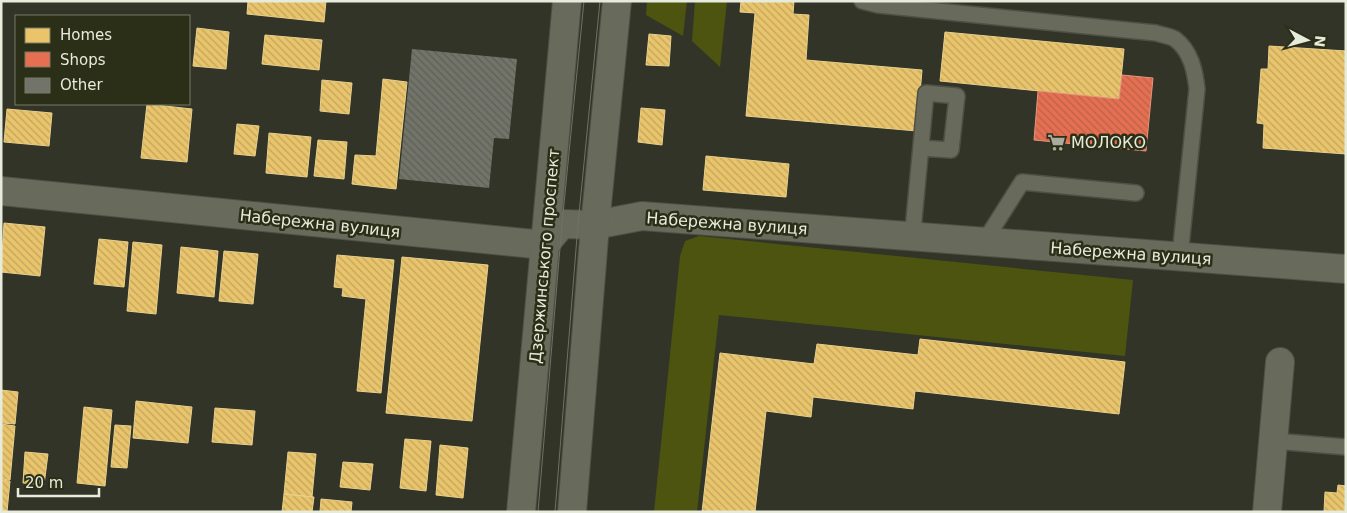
<svg xmlns="http://www.w3.org/2000/svg" width="1347" height="513" font-family="'DejaVu Sans',sans-serif">
<defs>
<pattern id="homes-back-hatch" width="6" height="6" patternUnits="userSpaceOnUse" patternTransform="scale(1.25)"><rect width="6" height="6" fill="#e9c46a"/><path d="M-1 5l2 2M0 0l6 6M5-1l2 2" fill="none" stroke="#c0a460"/></pattern>
<pattern id="shops-back-hatch" width="6" height="6" patternUnits="userSpaceOnUse" patternTransform="scale(1.25)"><rect width="6" height="6" fill="#e76f51"/><path d="M-1 5l2 2M0 0l6 6M5-1l2 2" fill="none" stroke="#b6634c"/></pattern>
<pattern id="building-back-hatch" width="6" height="6" patternUnits="userSpaceOnUse" patternTransform="scale(1.25)"><rect width="6" height="6" fill="#727469"/><path d="M-1 5l2 2M0 0l6 6M5-1l2 2" fill="none" stroke="#5e5f57"/></pattern>
</defs>
<rect width="100%" height="100%" fill="#323427"/>
<path fill="#4c5410" d="M647 1H687L683 36 646 15Z
M695 1H727L720 67 692 41Z
M699 236 1133 280 1125 356 719 315 697 512H654L680 256 685 241Z"/>
<path fill="url(#homes-back-hatch)" stroke="#e8d08c" d="M248 1H326L324 22 247 14Z
M741 1H794L793 14 809 15 806 60 922 70 917 131 746 116 755 13 740 12Z
M197 28 229 32 226 69 193 66Z
M945 32 1124 49 1119 99 940 81Z
M649 34 671 36 669 66 646 65Z
M265 35 322 40 319 70 262 64Z
M1269 46 1346 51V154L1263 148 1264 124 1257 123 1261 69H1268Z
M383 79 407 82 396 189 352 184 355 155 376 156Z
M322 80 352 83 349 114 320 111Z
M147 104 192 109 187 162 141 158Z
M641 108 665 110 662 145 638 142Z
M7 109 52 113 49 146 4 142Z
M237 124 259 126 255 156 234 154Z
M269 133 311 137 307 177 266 173Z
M318 140 347 142 344 179 314 176Z
M706 156 789 164 786 197 703 190Z
M4 223 45 227 40 276 1 272Z
M99 239 128 242 124 287 94 284Z
M133 242 162 245 156 314 127 311Z
M181 247 218 251 214 297 177 293Z
M224 251 258 254 253 304 219 301Z
M337 255 394 260 381 393 357 391 366 299 342 296 343 288 334 287Z
M402 257 488 265 472 421 386 413Z
M920 339 1125 362 1119 414 915 391 913 409 813 397 811 417 766 411 755 512H702L720 353 814 364 817 344 918 355Z
M1 390 18 392 15 424 1 423Z
M136 401 192 407 188 443 133 438Z
M84 407 112 410 105 486 77 483Z
M215 408 255 411 252 445 212 442Z
M1 424 15 426 10 480 1 479Z
M115 425 131 426 127 468 111 467Z
M405 439 431 441 426 491 400 488Z
M440 445 468 448 463 498 436 495Z
M25 452 48 454 44 485 23 483Z
M288 452 316 454 312 497 284 494Z
M343 462 373 464 370 490 340 487Z
M1 480 10 481 7 512H1Z
M1338 485 1346 486V512H1324L1325 492 1337 493Z
M284 494 314 497 312 512H282Z
M321 499 352 502 351 512H320Z"/>
<path fill="url(#shops-back-hatch)" stroke="#e7947b" d="M1122 75 1153 78 1146 151 1034 140 1038 91 1119 99Z"/>
<path fill="url(#building-back-hatch)" d="M412 49 517 59 509 139 494 138 489 188 399 179Z"/>
<g fill="none" stroke-linecap="round" stroke-linejoin="round">
<defs>
<path id="service" d="M862 1 878 5 1156 33C1162 35 1170 36 1175 39 1191 51 1195 71 1197 89L1180 256
M913 237 914 219 926 93 957 96 951 150 921 148
M984 242 1022 182 1136 193
M1274 441 1346 447"/>
<path id="minor" d="M1 191 544 245 562 224 595 225 642 216 1346 269
M1267 512 1280 362"/>
<path id="tertiary" d="M521 512 567 1
M572 512 595 225 617 1"/>
</defs>
<use href="#service" stroke="#4e5045" stroke-width="18"/>
<use href="#minor" stroke="#4e5045" stroke-width="30"/>
<use href="#tertiary" stroke="#4e5045" stroke-width="30"/>
<use href="#service" stroke="#686a5c" stroke-width="15"/>
<use href="#minor" stroke="#686a5c" stroke-width="28"/>
<use href="#tertiary" stroke="#686a5c" stroke-width="28"/>
<path stroke="#6f7266" stroke-width="1" d="M538 512 562 224 584 1
M555 512 578 224 600 1"/>
</g>
<defs>
<symbol id="supermarket-bare" viewBox="-9 -9 18 18"><path d="M-6-5.5h2.5l.6 2H6L4.5 2H-2.5L-4.4-4H-6ZM-1.5 3.2a1.3 1.3 0 1 0 .1 0ZM3 3.2a1.3 1.3 0 1 0 .1 0Z" fill="#a8ab9d" stroke="#2b2f17" stroke-width="2.5" paint-order="stroke"/></symbol>
</defs>
<g fill-rule="evenodd">
<use href="#supermarket-bare" x="1044" y="130" width="25" height="25"/>
</g>
<g text-anchor="middle" stroke-width="5" stroke-linejoin="round" paint-order="stroke">
<g font-size="16" fill="#e7ebdc" stroke="#2b2f17" text-anchor="start">
<text x="1071" y="148">МОЛОКО</text>
</g>
<g font-size="16" fill="#e7ebdc" stroke="#2b2f17">
<text transform="translate(320 223) rotate(6)" y="6">Набережна вулиця</text>
<text transform="translate(727 223) rotate(4)" y="6">Набережна вулиця</text>
<text transform="translate(1131 253) rotate(4)" y="6">Набережна вулиця</text>
<text transform="translate(544 256) rotate(-85)" y="6">Дзержинського проспект</text>
</g>
</g>
<rect width="1347" height="513" fill="none" stroke="#e7ebdc" stroke-width="5"/>
<rect x="15" y="15" width="175" height="90" fill="#2b2f17" stroke="#767a66"/>
<rect x="25" y="28" width="25" height="15" fill="#e9c46a" stroke="#767a66"/>
<text x="60" y="40" font-size="15" fill="#e7ebdc">Homes</text>
<rect x="25" y="52" width="25" height="15" fill="#e76f51" stroke="#767a66"/>
<text x="60" y="65" font-size="15" fill="#e7ebdc">Shops</text>
<rect x="25" y="78" width="25" height="15" fill="#727469" stroke="#767a66"/>
<text x="60" y="90" font-size="15" fill="#e7ebdc">Other</text>
<g transform="translate(1307 40) rotate(96)" stroke="#2b2f17" stroke-width="4" paint-order="stroke">
<path d="M0-4L9 19L0 12L-9 19Z" fill="#e7ebdc"/>
<text y="-8" font-size="14" font-weight="bold" text-anchor="middle" fill="#e7ebdc">N</text>
</g>
<path d="M18 488v8h81v-8" fill="none" stroke="#e7ebdc" stroke-width="2.5"/>
<text x="25" y="488" font-size="15" fill="#e7ebdc" stroke="#2b2f17" stroke-width="4" paint-order="stroke">20 m</text>
</svg>
